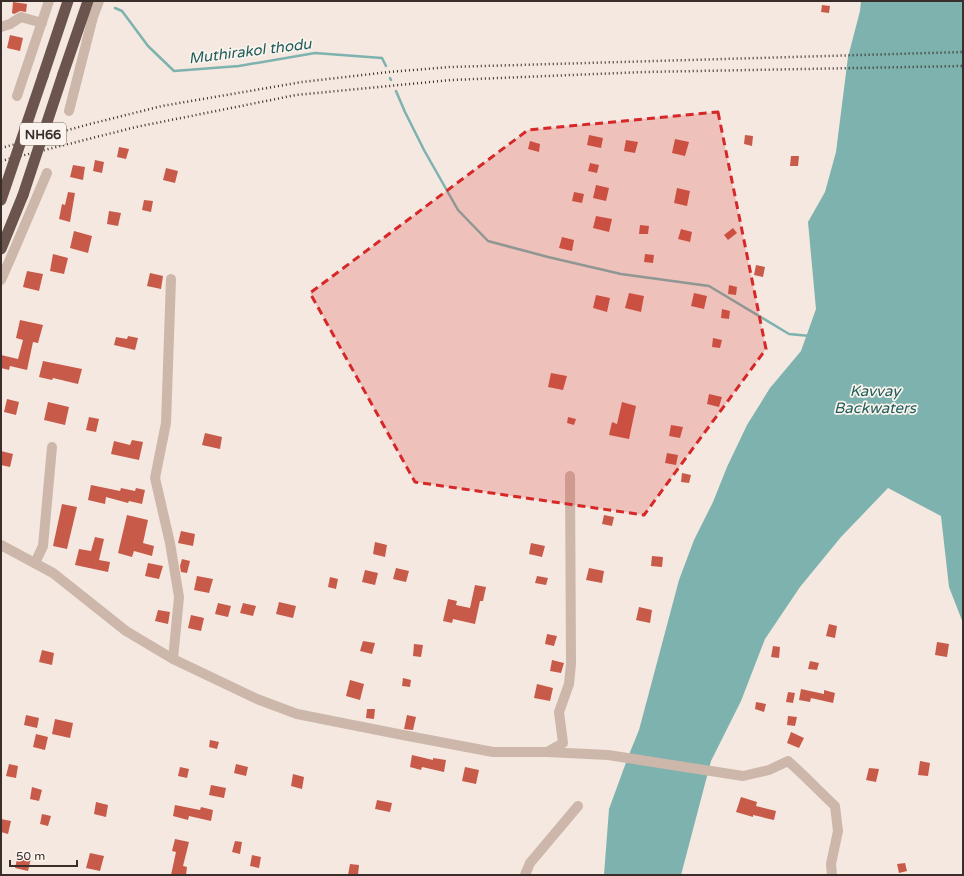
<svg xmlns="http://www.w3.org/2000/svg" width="964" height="876" font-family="'Varela Round',sans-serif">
<rect width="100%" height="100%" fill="#f4e8e0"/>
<path fill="#7eb2ae" d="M861 1H963V623L949 587 941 516 888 488 841 537 800 587 765 639 741 701 711 761 681 875H604L609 809 628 757 639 730 679 580 694 540 713 502 727 467 747 425 770 388 801 351 816 309 808 222 825 192 836 152 848 57 860 11Z"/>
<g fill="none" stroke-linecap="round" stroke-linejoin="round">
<path stroke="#7eb2ae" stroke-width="2.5" d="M115 8 122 11 148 46 174 71 239 66 315 53 382 58 386 66
M390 78 391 80
M396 91 405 112 424 150 458 210 488 241 548 257 621 274 709 286 789 334 810 336"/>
</g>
<path fill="#c85a49" d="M13 2 27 4 26 12 20 11 14 14 12 13Z
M822 5 830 6 829 13 821 12Z
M10 35 23 38 20 51 7 48Z
M589 135 603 138 601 148 587 145Z
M745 135 753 136 752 146 744 144Z
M675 139 689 142 685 156 672 153Z
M626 140 638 142 635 153 624 151Z
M530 141 540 144 539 152 528 149Z
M119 147 129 149 126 159 117 157Z
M791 156H799L798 166H790Z
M95 160 104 162 102 173 93 171Z
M590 163 599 165 597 173 588 171Z
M73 165 85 167 83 180 70 177Z
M166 168 178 171 175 183 163 180Z
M596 185 609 188 606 201 593 198Z
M677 188 690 191 687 206 674 203Z
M68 192 75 193 70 222 59 219 62 204 65 205Z
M574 192 584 194 582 203 572 201Z
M144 200 153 201 151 212 142 210Z
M109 211 121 213 118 226 107 224Z
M596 216 612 219 609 232 593 228Z
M640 225 649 226 648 234H639Z
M733 228 737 233 728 240 724 235Z
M681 229 692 232 690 242 678 239Z
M74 231 92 236 88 253 70 248Z
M562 237 574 240 572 251 559 248Z
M53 254 68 258 64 274 50 271Z
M645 254 654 255 653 263 644 262Z
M756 265 765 267 763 277 754 275Z
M27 271 43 274 39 291 23 287Z
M150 273 163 276 161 289 147 286Z
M729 285 737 287 736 295 728 294Z
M629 293 644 296 641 312 625 308Z
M694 293 707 296 704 309 691 306Z
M596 295 610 298 607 312 593 308Z
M722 309 730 311 729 319 721 318Z
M20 320 43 325 38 343 33 342 27 370 10 366 9 370 1 368V355L18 359 23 340 16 338Z
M128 336 138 338 135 350 114 345 116 337 127 339Z
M713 338 722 340 720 348 712 347Z
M43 361 82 369 78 384 53 378 52 380 39 377Z
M551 373 567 376 563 390 548 387Z
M709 394 722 397 719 407 707 404Z
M7 399 19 402 16 415 4 412Z
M48 402 69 407 65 425 44 420Z
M622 402 636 406 629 439 609 435 612 422 617 424Z
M89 417 99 419 96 432 86 430Z
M568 417 576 419 574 425 567 423Z
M671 425 683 427 680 438 669 436Z
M205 433 222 437 220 449 202 445Z
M132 440 143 442 139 460 111 454 114 441 130 445Z
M1 451 13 454 10 467 1 465Z
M667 453 678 455 676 465 665 463Z
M682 473 691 475 689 483 681 482Z
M91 485 120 491 121 488 135 491 136 488 145 490 142 504 129 501 128 503 106 497 105 504 88 500Z
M62 504 77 507 67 549 53 546Z
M127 515 148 520 143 543 154 546 152 556 134 551 132 557 118 553Z
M604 515 614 517 612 526 602 524Z
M181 531 195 534 193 546 178 543Z
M95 537 104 539 99 560 110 562 108 572 75 565 79 549 91 551Z
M375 542 387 545 385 557 373 554Z
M531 543 545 546 542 557 529 554Z
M652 556 663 557 662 567 651 566Z
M182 559 190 561 187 573 181 572 180 566Z
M148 563 163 566 159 579 145 576Z
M396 568 409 571 406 582 393 579Z
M589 568 604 571 602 583 586 580Z
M365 570 378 573 375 585 362 582Z
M197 576 213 579 209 593 194 590Z
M537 576 548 578 546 585 535 583Z
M330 577 338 579 336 589 328 587Z
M475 585 486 587 483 601H480L475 624 453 619 452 623 443 621 448 599 457 601 456 605 470 608Z
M279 602 296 606 293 618 276 614Z
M218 603 231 606 228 617 215 614Z
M243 603 256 606 253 616 240 613Z
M639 607 652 610 650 623 636 620Z
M158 610 170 612 168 624 155 621Z
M191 615 204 618 201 631 188 628Z
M829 624 837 626 835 638 826 636Z
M547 634 557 636 554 646 545 644Z
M363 641 375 643 372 654 360 651Z
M937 642 949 644 947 657 935 655Z
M414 644 423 645 421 657 413 656Z
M773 646 780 647 779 658 771 657Z
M42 650 54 653 52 665 39 662Z
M552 660 564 663 561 673 550 671Z
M810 661 819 663 817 670 808 669Z
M403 678 411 680 410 687 402 686Z
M350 680 364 684 360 700 346 696Z
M537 684 553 688 550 701 534 698Z
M801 689 824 694V690L835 693 833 703 811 698 810 702 799 700Z
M788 692 795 693 793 703 786 702Z
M756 702 766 704 764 712 755 709Z
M367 709H375L374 719 366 718Z
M26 715 39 718 37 728 24 725Z
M407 715 416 717 413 730 404 729Z
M788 716 797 717 795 726 787 725Z
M55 719 73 723 70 738 52 734Z
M791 732 804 738 799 748 787 743Z
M36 734 48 737 45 750 33 747Z
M210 740 219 742 217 749 209 747Z
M412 755 433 760V758L446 760 444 772 422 767 421 770 410 767Z
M920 761 930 763 928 776 918 775Z
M9 764 18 766 16 778 6 776Z
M236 764 248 767 246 776 234 773Z
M180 767 189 769 187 778 178 776Z
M465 767 479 770 476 784 462 781Z
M869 768 879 769 876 782 866 780Z
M293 774 304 777 302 789 291 786Z
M211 785 226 788 224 798 209 795Z
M32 787 42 790 39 801 30 799Z
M741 797 757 802 756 806 776 811 774 820 753 815V817L736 812Z
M377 800 392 803 390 812 375 809Z
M96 802 108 805 106 817 94 814Z
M175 805 200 810 201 807 213 810 211 821 189 816 188 820 173 816Z
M42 814 51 816 48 826 40 824Z
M1 819 11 821 8 834 1 832Z
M175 839 189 842 183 866 187 867 186 875H171L176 852 172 851Z
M235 841 242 842 240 854 232 852Z
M90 853 104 856 100 871 86 868Z
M18 855 31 858 28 871 15 868Z
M252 855 261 857 259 868 250 866Z
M905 863 907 871 899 873 897 864Z
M350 864 359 865 358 875H348Z"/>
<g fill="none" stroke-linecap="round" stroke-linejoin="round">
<path stroke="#cdb7ab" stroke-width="10" d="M1 27 10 24 21 17 42 23
M171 279 166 423 155 478 170 543 179 597 173 659
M1 280 15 248 47 173
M1 545 53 573 126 631 173 659 257 699 297 714 403 735 493 752H547L608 755 743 776 769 770 788 761C804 775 819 791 835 806L838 831 831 864 832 875
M35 563 43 546 52 447
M547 752 563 743 559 712 569 684 571 664 570 476
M525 875 530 863 578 806"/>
<path stroke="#cdb7ab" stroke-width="10" d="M17 96 49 1
M69 111 93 17 99 1"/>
<path stroke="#6c544e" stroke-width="11" d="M63 74 88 1
M43 76 68 1
M1 249 23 195"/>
<path stroke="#3a2e2a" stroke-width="2.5" stroke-dasharray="1 3" stroke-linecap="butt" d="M1 148 90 124 162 106 302 82 389 72 450 67 963 52
M1 161 136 127 296 95 451 80 644 72 963 66"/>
<path stroke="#6c544e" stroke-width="11" d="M23 195 63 74
M1 200 43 76"/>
</g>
<path fill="#d62828" fill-opacity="0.2" stroke="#d62828" stroke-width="3" stroke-dasharray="8 5" stroke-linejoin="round" d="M718 112 766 349 644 515 415 482 310 293 528 130Z"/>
<g text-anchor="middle" stroke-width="3.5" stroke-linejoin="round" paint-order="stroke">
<rect fill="#fbf3ed" stroke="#746964" stroke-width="1" x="20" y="123" width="46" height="22" rx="3"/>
<g font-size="13" font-weight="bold" fill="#3a2e2a">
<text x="43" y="139">NH66</text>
</g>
<g font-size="15" font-style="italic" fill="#1e5d5a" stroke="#fbf3ed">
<text transform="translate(250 51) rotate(-7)" y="5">Muthirakol thodu</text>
<text x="875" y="396">Kavvay<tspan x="875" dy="17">Backwaters</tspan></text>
</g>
</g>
<rect width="964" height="876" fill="none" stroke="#3a2e2a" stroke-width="4"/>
<path d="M10 860v6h67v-6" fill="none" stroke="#3a2e2a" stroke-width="2"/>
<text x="16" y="860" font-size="12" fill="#3a2e2a" stroke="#fbf3ed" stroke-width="3" paint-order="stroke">50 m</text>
</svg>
